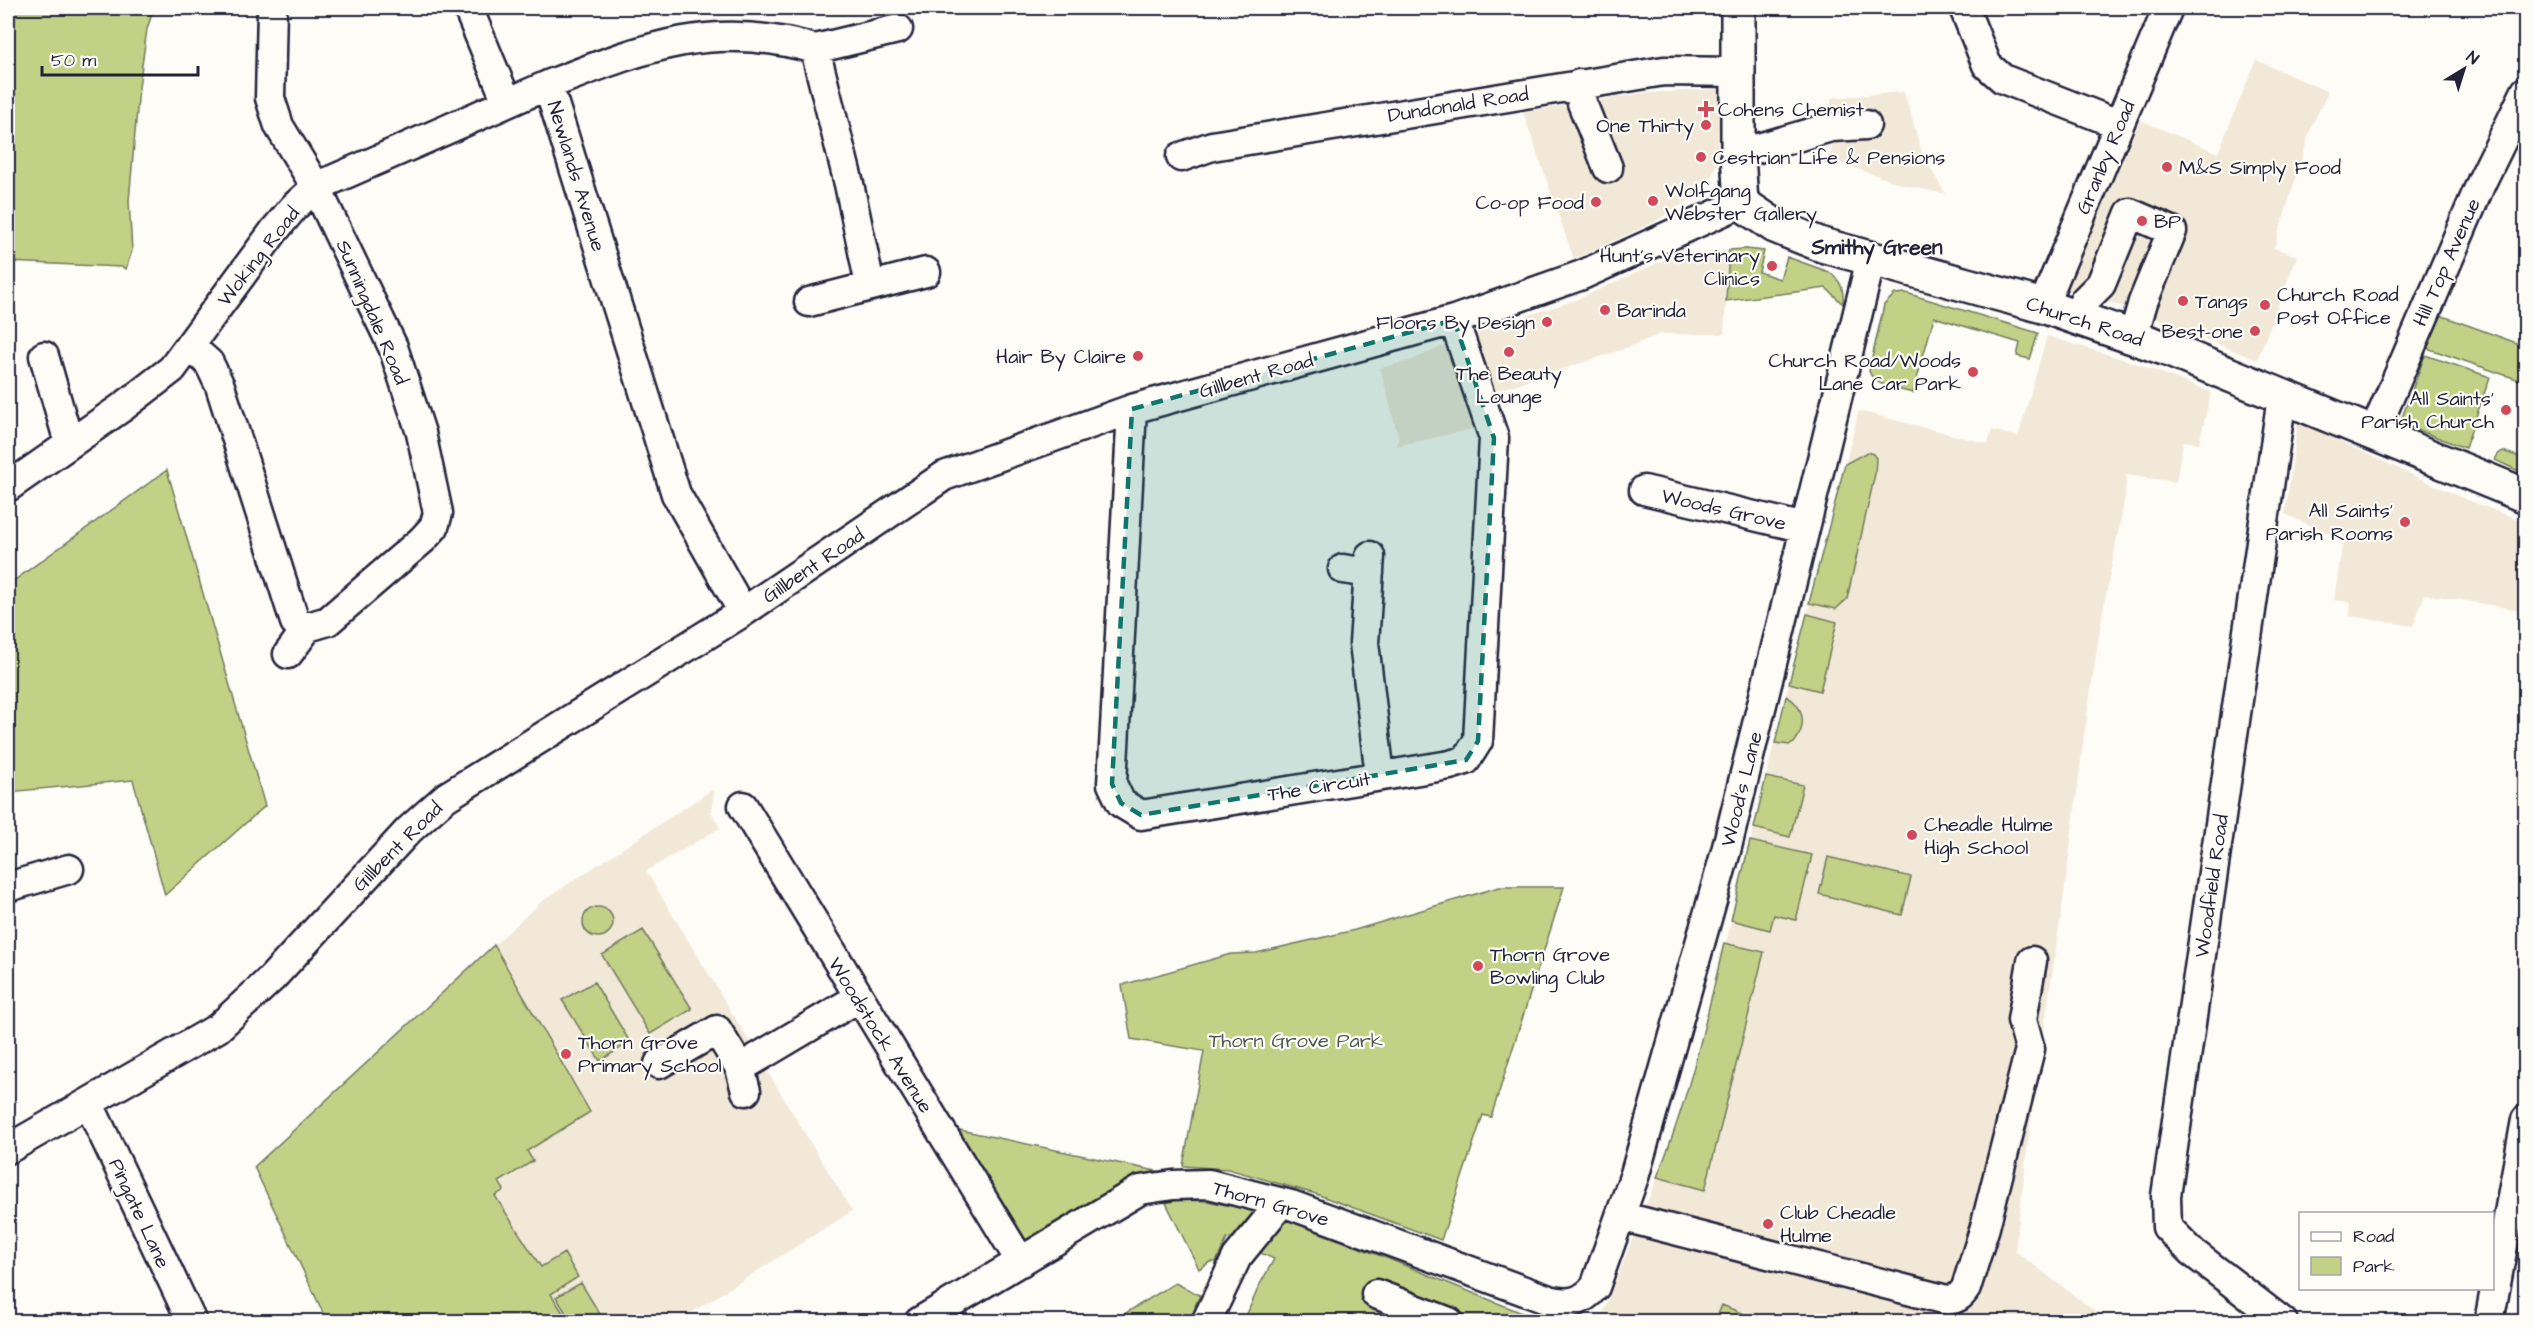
<svg xmlns="http://www.w3.org/2000/svg" width="2533" height="1329" font-family="'Architects Daughter',sans-serif">
<rect width="100%" height="100%" fill="#fdfcf7"/>
<filter id="ink" filterUnits="userSpaceOnUse"><feTurbulence type="fractalNoise" baseFrequency=".0167" numOctaves="2"/><feDisplacementMap in="SourceGraphic" scale="12" xChannelSelector="R" yChannelSelector="G"/><feConvolveMatrix kernelMatrix="1 2 1 2 8 2 1 2 1" color-interpolation-filters="sRGB"/></filter>
<g filter="url(#ink)">
<path fill="#f1e8d7" d="M2256 60 2328 92 2312 125 2274 248 2297 256 2257 360 2145 314 2067 289 2140 120 2218 153Z
M1721 89 1717 164 1712 176 1694 197 1654 222 1574 259 1523 112 1644 93Z
M1904 92 1922 153 1945 194 1904 185 1832 160 1831 98Z
M1729 250 1724 334H1661L1621 350 1495 391 1473 429 1397 446 1398 436 1380 368 1412 360 1471 334 1576 300 1669 258Z
M2047 336 2135 363 2211 392 2199 443 2183 441 2176 482 2126 475 2125 497 2102 615 2084 735 2066 880 2033 1102 2015 1251 2108 1321 1599 1322 1676 1131 1704 1033 1789 683 1859 411 1988 444 1992 430 2018 437Z
M2298 422 2462 498 2525 522V611L2425 594 2413 626 2350 616 2351 602 2334 600 2343 540 2285 514Z
M712 790 714 794 711 812 720 828 646 871 852 1211 678 1321H327L254 1167 541 902Z"/>
<path fill="#c2d186" stroke="#727a60" stroke-width="1.5" d="M8 8H154L147 29 139 87 129 201 132 251 126 269 122 267 8 262Z
M1746 249 1764 251 1759 272 1780 279 1787 257 1829 272C1841 280 1844 289 1843 304L1826 288 1726 301 1729 250Z
M1906 293 2038 333 2030 359 2017 356 2020 343 1934 317 1913 393C1899 389 1874 387 1869 371L1884 305 1895 294Z
M2440 315 2525 346V382L2427 348Z
M2425 355 2490 377 2465 448 2400 423Z
M2503 451 2525 459V474L2495 460 2498 454Z
M1867 452 1873 454 1876 458 1875 474 1847 599 1836 609 1809 603 1845 464Z
M167 470 265 806 165 895 133 780 8 792V585Z
M1807 614 1837 622 1820 691 1789 683Z
M1786 696C1805 706 1807 726 1794 743L1790 745 1775 743Z
M1766 777 1803 785 1790 837 1754 828Z
M1750 841 1812 855 1796 920 1774 915 1770 930 1731 920Z
M1828 857 1911 877 1902 915 1819 894Z
M1499 887H1564L1491 1117 1483 1115 1441 1240 1316 1194 1228 1169 1183 1166 1204 1051 1131 1039 1122 985 1231 954 1256 953 1355 930Z
M583 922a15 15 0 1 1 30 0a15 15 0 1 1-30 0Z
M643 930 692 1009 650 1034 602 955Z
M1724 943 1764 952 1705 1190 1657 1177C1688 1101 1706 1022 1724 943Z
M494 945 590 1112 527 1151 533 1161 499 1182 504 1190 495 1196 541 1267 564 1253 578 1277 551 1294 568 1321H327L254 1167Z
M594 982 630 1042 600 1061 562 1000Z
M936 1125 1161 1172 1173 1185 1021 1262Z
M1177 1200 1207 1201 1256 1211 1243 1234 1227 1239 1216 1262H1210L1199 1269 1166 1203Z
M1281 1218 1389 1259 1542 1321 1210 1322 1226 1314 1244 1321 1259 1286 1274 1259 1254 1250Z
M581 1283 604 1321H571L556 1297Z
M1175 1283 1200 1295 1195 1306 1205 1311 1200 1321 1111 1322Z
M1722 1305 1761 1321H1715Z"/>
<g fill="none" stroke-linecap="round" stroke-linejoin="round">
<defs>
<path id="minor" d="M468 8 507 102
M1964 8 1987 65 2003 79 2118 124
M815 49 898 29
M1579 84 1582 103 1608 168
M1738 154 1831 127 1866 125
M1181 157 1212 146 1664 71 1737 72
M809 302 926 272
M2043 306 2168 8
M2077 318 2084 301 2101 284 2130 213 2172 231 2143 302 2133 337
M190 346 209 363 220 386 295 622 308 627 328 621 422 540 434 527 438 513 421 433 393 347 316 187 279 126 270 98 272 8
M44 356 69 443
M2282 397 2166 1196 2167 1227 2192 1252 2283 1322
M1132 409 1112 784 1121 803 1141 815 1450 765 1466 760 1478 741 1494 438 1454 320
M2373 435 2482 181 2526 91
M8 487 124 406 172 369 274 231 294 207 316 187 548 85
M1644 490 1805 528
M1370 556 1364 643 1380 776
M1343 569 1369 573
M743 612 676 494 548 85C643 48 712 19 815 49L849 184 870 285
M288 654 308 627
M743 806 1021 1262
M8 887 69 869
M659 1064 717 1030 740 1068
M746 1091 740 1068 858 998
M89 1104 192 1322
M8 1149 218 1028 272 978 409 830 446 797 743 612 944 476 1132 409 1454 320 1582 275 1741 203
M1620 1216 1947 1300C1957 1299 1961 1296 1966 1288L1985 1227 2030 1049 2022 1020 2032 961
M1376 1294 1449 1322
M919 1322 1140 1190 1173 1185 1209 1184 1291 1205 1549 1300C1569 1305 1581 1303 1595 1287L1635 1174 1726 851 1871 259
M1206 1322 1237 1257 1281 1203
M2489 1322 2526 1120"/>
<path id="major" d="M1738 8V154L1741 203 1775 226 1822 245 2043 306 2167 349 2526 496"/>
</defs>
<use href="#minor" stroke="#22223b" stroke-width="33"/>
<use href="#major" stroke="#22223b" stroke-width="38"/>
<use href="#minor" stroke="#fdfcf7" stroke-width="28"/>
<use href="#major" stroke="#fdfcf7" stroke-width="33"/>
</g>
</g>
<path fill="#0f766e" fill-opacity="0.2" stroke="#0f766e" stroke-width="4.5" stroke-dasharray="12 8" stroke-linejoin="round" d="M1454 320 1494 438 1478 741 1466 760 1141 815 1121 803 1112 784 1132 409Z"/>
<g fill="#d1495b" stroke="#fdfcf7" stroke-width="2">
<path d="M1703 100h6v6h6v6h-6v6h-6v-6h-6v-6h6z"/>
<circle cx="1706" cy="125" r="6"/>
<circle cx="1701" cy="157" r="6"/>
<circle cx="2167" cy="167" r="6"/>
<circle cx="1653" cy="201" r="6"/>
<circle cx="1596" cy="202" r="6"/>
<circle cx="2142" cy="221" r="6"/>
<circle cx="1772" cy="266" r="6"/>
<circle cx="2183" cy="301" r="6"/>
<circle cx="2265" cy="305" r="6"/>
<circle cx="1605" cy="310" r="6"/>
<circle cx="1547" cy="322" r="6"/>
<circle cx="2255" cy="331" r="6"/>
<circle cx="1509" cy="352" r="6"/>
<circle cx="1138" cy="356" r="6"/>
<circle cx="1973" cy="372" r="6"/>
<circle cx="2506" cy="410" r="6"/>
<circle cx="2405" cy="522" r="6"/>
<circle cx="1912" cy="835" r="6"/>
<circle cx="1478" cy="966" r="6"/>
<circle cx="566" cy="1054" r="6"/>
<circle cx="1768" cy="1224" r="6"/>
</g>
<g text-anchor="middle" stroke-width="4.5" stroke-linejoin="round" paint-order="stroke">
<g font-size="20" fill="#22223b" stroke="#fdfcf7">
<text transform="translate(1458 104) rotate(-9)" y="7">Dundonald Road</text>
<text transform="translate(2105 157) rotate(-67)" y="7">Granby Road</text>
<text transform="translate(577 176) rotate(73)" y="7">Newlands Avenue</text>
<text transform="translate(258 256) rotate(-52)" y="7">Woking Road</text>
<text transform="translate(2446 262) rotate(-66)" y="7">Hill Top Avenue</text>
<text transform="translate(373 312) rotate(67)" y="7">Sunningdale Road</text>
<text transform="translate(2085 321) rotate(18)" y="7">Church Road</text>
<text transform="translate(1256 375) rotate(-16)" y="7">Gillbent Road</text>
<text transform="translate(1724 509) rotate(13)" y="7">Woods Grove</text>
<text transform="translate(813 565) rotate(-34)" y="7">Gillbent Road</text>
<text transform="translate(1319 786) rotate(-9)" y="7">The Circuit</text>
<text transform="translate(1741 789) rotate(-76)" y="7">Wood's Lane</text>
<text transform="translate(397 846) rotate(-45)" y="7">Gillbent Road</text>
<text transform="translate(2211 886) rotate(-82)" y="7">Woodfield Road</text>
<text transform="translate(881 1035) rotate(58)" y="7">Woodstock Avenue</text>
<text transform="translate(1271 1203) rotate(16)" y="7">Thorn Grove</text>
<text transform="translate(140 1213) rotate(65)" y="7">Pingate Lane</text>
</g>
<g font-size="20" fill="#22223b" stroke="#fdfcf7" text-anchor="start">
<text x="1718" y="116">Cohens Chemist</text>
<text x="1694" y="132" text-anchor="end">One Thirty</text>
<text x="1713" y="164">Cestrian Life &amp; Pensions</text>
<text x="2179" y="174">M&amp;S Simply Food</text>
<text x="1665" y="197">Wolfgang<tspan x="1665" dy="23">Webster Gallery</tspan></text>
<text x="1584" y="209" text-anchor="end">Co-op Food</text>
<text x="2154" y="228">BP</text>
<text x="1760" y="262" text-anchor="end">Hunt's Veterinary<tspan x="1760" dy="23">Clinics</tspan></text>
<text x="2277" y="301">Church Road<tspan x="2277" dy="23">Post Office</tspan></text>
<text x="2195" y="308">Tangs</text>
<text x="1617" y="317">Barinda</text>
<text x="1535" y="329" text-anchor="end">Floors By Design</text>
<text x="2243" y="338" text-anchor="end">Best-one</text>
<text x="1126" y="363" text-anchor="end">Hair By Claire</text>
<text x="1961" y="367" text-anchor="end">Church Road/Woods<tspan x="1961" dy="23">Lane Car Park</tspan></text>
<text x="1509" y="380" text-anchor="middle">The Beauty<tspan x="1509" dy="23">Lounge</tspan></text>
<text x="2494" y="405" text-anchor="end">All Saints'<tspan x="2494" dy="23">Parish Church</tspan></text>
<text x="2393" y="517" text-anchor="end">All Saints'<tspan x="2393" dy="23">Parish Rooms</tspan></text>
<text x="1924" y="831">Cheadle Hulme<tspan x="1924" dy="23">High School</tspan></text>
<text x="1490" y="961">Thorn Grove<tspan x="1490" dy="23">Bowling Club</tspan></text>
<text x="578" y="1049">Thorn Grove<tspan x="578" dy="23">Primary School</tspan></text>
<text x="1780" y="1219">Club Cheadle<tspan x="1780" dy="23">Hulme</tspan></text>
</g>
<g font-size="20" fill="#525752" stroke="#fdfcf7">
<text x="1296" y="1047">Thorn Grove Park</text>
</g>
<g font-size="21" font-weight="bold" fill="#22223b" stroke="#fdfcf7">
<text x="1877" y="254">Smithy Green</text>
</g>
</g>
<rect width="2533" height="1329" fill="none" stroke="#fdfcf7" stroke-width="30"/>
<rect x="15" y="15" width="2503" height="1299" fill="none" stroke="#22223b" stroke-width="2" filter="url(#ink)"/>
<rect x="2299" y="1212" width="195" height="78" fill="#fdfcf7" stroke="#a5a5ac" stroke-width="1.5"/>
<rect x="2311" y="1232" width="30" height="9" fill="#fdfcf7" stroke="#a5a5ac" stroke-width="1.5"/>
<text x="2353" y="1242" font-size="18" fill="#22223b">Road</text>
<rect x="2311" y="1257" width="30" height="18" fill="#c2d186" stroke="#a5a5ac" stroke-width="1.5"/>
<text x="2353" y="1272" font-size="18" fill="#22223b">Park</text>
<g transform="translate(2464 69) rotate(38)" stroke="#fdfcf7" stroke-width="4.5" paint-order="stroke">
<path d="M0-4.5L10 22L0 15L-10 22Z" fill="#22223b"/>
<text y="-9" font-size="16" font-weight="bold" text-anchor="middle" fill="#22223b">N</text>
</g>
<path d="M42 66v9h156v-9" fill="none" stroke="#22223b" stroke-width="3"/>
<text x="51" y="66" font-size="18" fill="#22223b" stroke="#fdfcf7" stroke-width="4.5" paint-order="stroke">50 m</text>
</svg>
